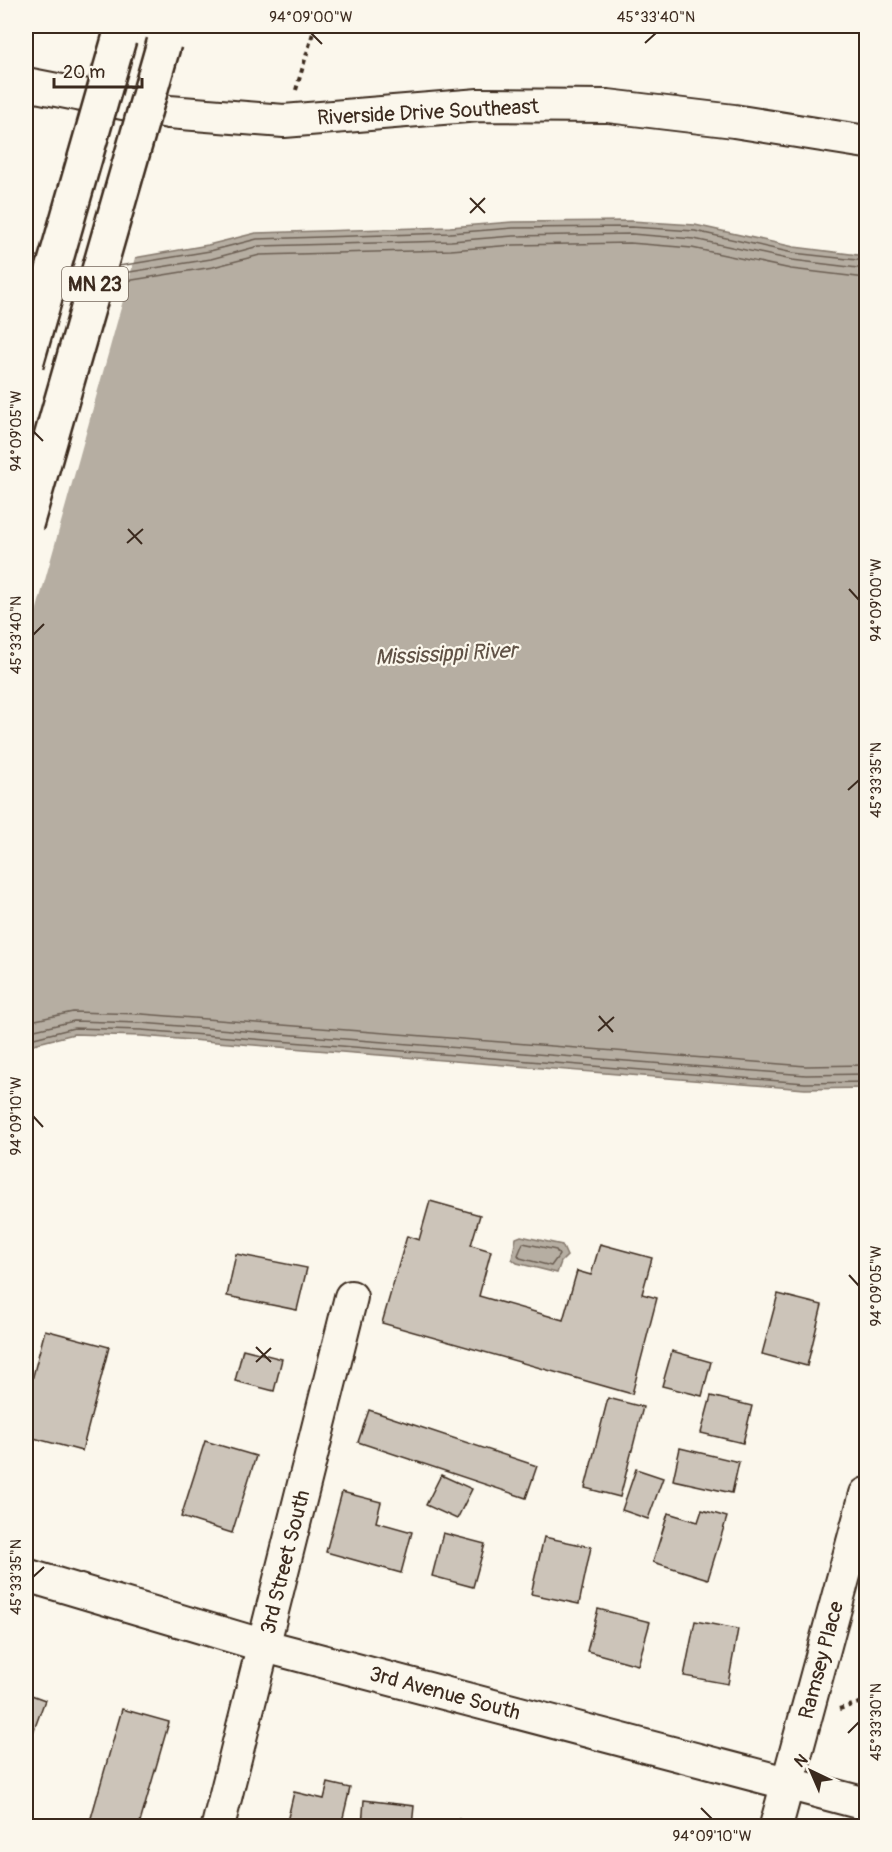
<svg xmlns="http://www.w3.org/2000/svg" width="892" height="1852" font-family="Pangolin,sans-serif">
<rect width="100%" height="100%" fill="#fbf7ec"/>
<filter id="ink" filterUnits="userSpaceOnUse"><feTurbulence type="fractalNoise" baseFrequency=".0167" numOctaves="2"/><feDisplacementMap in="SourceGraphic" scale="12" xChannelSelector="R" yChannelSelector="G"/><feConvolveMatrix kernelMatrix="1 2 1 2 8 2 1 2 1" color-interpolation-filters="sRGB"/></filter>
<g filter="url(#ink)">
<path fill="#b6aea2" stroke="#85796d" stroke-width="1.5" d="M631 221 695 225 794 247 866 256V1088L805 1089 141 1036 74 1034 26 1046V269L134 258 208 245 256 233 450 227 512 222Z
M521 1236 562 1245 567 1256 561 1262 557 1273 517 1263 512 1259 516 1238Z"/>
<path fill="#fbf7ec" d="M136 254 26 648V266Z"/>
<g fill="none" stroke-linecap="round" stroke-linejoin="round">
<path stroke="#6c5f53" stroke-width="1.5" d="M119 266 210 251 257 239 450 233 513 228 631 227 695 231 793 253 866 261
M117 274 211 259 259 246 451 241 513 236 631 234 694 239 792 260 866 269
M114 283 213 267 260 255 451 250 513 245 630 243 692 248 791 269 866 278
M26 1022 73 1012 142 1014 806 1066 866 1065
M26 1032 74 1021 141 1023 806 1075 866 1074
M26 1040 74 1028 141 1030 805 1083 866 1082
M523 1243 556 1250 559 1255 551 1266 520 1258 518 1255Z"/>
</g>
<path fill="#ccc4b9" stroke="#3b2a1e" stroke-width="1.5" d="M430 1201 480 1215 471 1245 491 1251 479 1296 563 1320 577 1271 591 1275 600 1244 652 1258 642 1294 657 1298 632 1394 382 1323 407 1236 419 1240Z
M236 1254 307 1268 297 1310 227 1296Z
M778 1294 822 1305 807 1366 762 1354Z
M45 1330 109 1347 82 1451 26 1436V1403Z
M243 1349 282 1359 274 1391 235 1381Z
M672 1351 711 1362 702 1396 662 1386Z
M711 1396 752 1406 743 1443 701 1433Z
M608 1398 643 1407 620 1497 585 1488Z
M369 1410 537 1466 526 1498 358 1442Z
M205 1441 256 1456 232 1533 181 1517Z
M680 1448 739 1462 732 1493 673 1480Z
M636 1469 663 1478 648 1519 622 1510Z
M441 1475 472 1489 457 1519 426 1505Z
M342 1492 381 1502 376 1522 412 1532 401 1573 326 1552Z
M702 1510 727 1517 708 1579 653 1562 668 1513 698 1522Z
M443 1533 485 1544 473 1587 432 1576Z
M544 1537 591 1547 579 1604 531 1594Z
M598 1609 650 1622 638 1665 587 1651Z
M695 1621 738 1629 728 1684 684 1676Z
M26 1693 45 1700 27 1749H26Z
M122 1709 169 1722 139 1826H95L89 1825Z
M328 1783 350 1788 341 1826H286L294 1792 324 1799Z
M364 1800 414 1806 412 1826H362Z
M458 1819 481 1826H456Z"/>
<g fill="none" stroke-linecap="round" stroke-linejoin="round">
<defs>
<path id="street" d="M26 84 169 112 284 121 479 105 608 106 734 121 866 142
M26 1575 265 1646 866 1804
M218 1826 351 1297
M776 1826 866 1494"/>
</defs>
<use href="#street" stroke="#3b2a1e" stroke-width="36"/>
<path stroke="#3b2a1e" stroke-width="4" stroke-dasharray="4.5 4.5" stroke-linecap="butt" d="M296 90 315 26
M839 1709 866 1701"/>
<use href="#street" stroke="#fbf7ec" stroke-width="32"/>
<defs>
<path id="highway-bridge" d="M26 364 119 39
M26 525 164 43"/>
</defs>
<use href="#highway-bridge" stroke="#3b2a1e" stroke-width="38" stroke-linecap="butt"/>
<use href="#highway-bridge" stroke="#fbf7ec" stroke-width="33"/>
</g>
</g>
<path fill="none" stroke="#3b2a1e" stroke-width="2" d="M311 33 322 44M645 43 656 33M470 198 485 213M470 213 485 198M33 431 43 441M128 529 142 544M127 543 143 529M849 589 859 600M33 635 44 624M848 790 859 780M599 1016 613 1032M598 1031 614 1017M33 1116 43 1127M849 1275 859 1286M256 1347 271 1362M256 1362 271 1348M33 1577 44 1567M848 1733 859 1722M701 1808 712 1819"/>
<g text-anchor="middle" stroke-width="4.5" stroke-linejoin="round" paint-order="stroke">
<rect fill="#fbf7ec" stroke="#75685c" stroke-width="1.5" x="62" y="267" width="66" height="34" rx="4.5"/>
<g font-size="20" font-weight="bold" fill="#3b2a1e">
<text x="95" y="291">MN 23</text>
</g>
<g font-size="21" fill="#3b2a1e" stroke="#fbf7ec">
<text transform="translate(428 112) rotate(-3)" y="7">Riverside Drive Southeast</text>
<text transform="translate(285 1562) rotate(-76)" y="7">3rd Street South</text>
<text transform="translate(821 1660) rotate(-75)" y="7">Ramsey Place</text>
<text transform="translate(445 1693) rotate(15)" y="7">3rd Avenue South</text>
</g>
<g font-size="22" font-style="italic" fill="#605246" stroke="#fbf7ec">
<text transform="translate(446 653) rotate(-3)" y="8">Mississippi River</text>
</g>
</g>
<rect width="892" height="1852" fill="none" stroke="#fbf7ec" stroke-width="66"/>
<g transform="translate(811 1771) rotate(316)" stroke="#fbf7ec" stroke-width="4.5" paint-order="stroke">
<path d="M0-4.5L10 22L0 15L-10 22Z" fill="#3b2a1e"/>
<text y="-9" font-size="16" font-weight="bold" text-anchor="middle" fill="#3b2a1e">N</text>
</g>
<path d="M54 78v9h88v-9" fill="none" stroke="#3b2a1e" stroke-width="3"/>
<text x="63" y="78" font-size="18" fill="#3b2a1e" stroke="#fbf7ec" stroke-width="4.5" paint-order="stroke">20 m</text>
<rect x="33" y="33" width="826" height="1786" fill="none" stroke="#3b2a1e" stroke-width="2"/>
<g font-size="15" text-anchor="middle" fill="#3b2a1e">
<text x="311" y="22">94°09'00"W</text>
<text x="656" y="22">45°33'40"N</text>
<text transform="translate(16 431) rotate(-90)" y="5">94°09'05"W</text>
<text transform="translate(876 600) rotate(-90)" y="5">94°09'00"W</text>
<text transform="translate(16 635) rotate(-90)" y="5">45°33'40"N</text>
<text transform="translate(876 780) rotate(-90)" y="5">45°33'35"N</text>
<text transform="translate(16 1116) rotate(-90)" y="5">94°09'10"W</text>
<text transform="translate(876 1286) rotate(-90)" y="5">94°09'05"W</text>
<text transform="translate(16 1577) rotate(-90)" y="5">45°33'35"N</text>
<text transform="translate(876 1722) rotate(-90)" y="5">45°33'30"N</text>
<text x="712" y="1841">94°09'10"W</text>
</g>
</svg>
